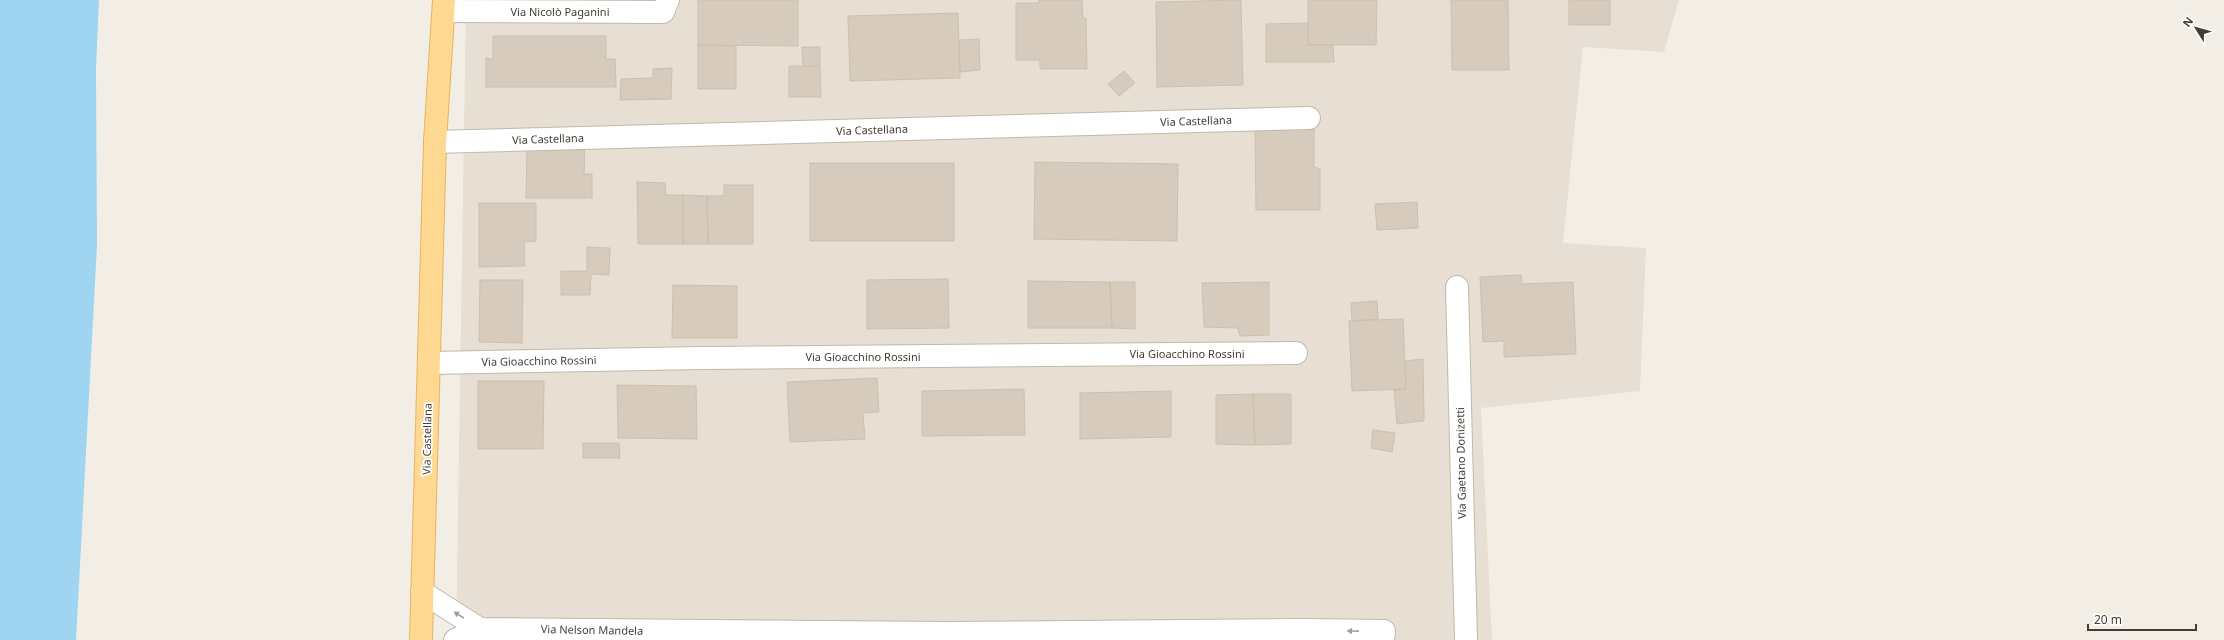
<svg xmlns="http://www.w3.org/2000/svg" width="2224" height="640" font-family="'Noto Sans',sans-serif">
<rect width="100%" height="100%" fill="#f3eee5"/>
<path fill="#e7dfd3" d="M466 0H1679L1664 52 1583 47 1563 243 1646 248 1640 391 1481 408 1492 640H456Z"/>
<path fill="#9fd5f1" d="M0 0H99L96 68 97 245 76 640H0Z"/>
<path fill="#d7cbbd" stroke="#cfc0ad" d="M698 0H798V46L698 45Z
M1039 0H1082L1083 18H1086L1087 69H1040V60H1016V3H1039Z
M1241 0 1243 85 1157 87 1156 2Z
M1308 0H1377L1376 45H1308Z
M1451 0H1508L1509 70H1452Z
M1569 0H1610V25H1569Z
M958 13 960 78 850 81 848 16Z
M1308 23V45H1333L1334 62H1266V24Z
M493 36H606V59H615L616 87H486V58L493 59Z
M979 39 980 70 960 72 959 40Z
M698 45 736 46V89H698Z
M802 47H820V66H803Z
M789 66H820L821 97H789Z
M672 68 671 99 620 100 621 79 653 78V69Z
M1124 71 1135 83 1119 96 1108 84Z
M1314 123V167L1320 169V210H1256L1255 124Z
M585 142 584 174H592V198H526L527 148Z
M1035 162 1178 164 1177 241 1034 239Z
M810 163H954V241H810Z
M637 182 665 183 666 195H683V244H638Z
M724 185H753V244H708L707 196H724Z
M683 195 707 196 708 244H683Z
M1417 202 1418 228 1377 230 1375 204Z
M479 203H536V241L524 242 525 266 479 267Z
M587 247 610 248 609 275 591 274 590 295H561V271H587Z
M1521 275 1522 284 1573 282 1576 354 1504 357V341L1483 342 1480 277Z
M948 279 949 328 867 329V280Z
M480 280H523L522 343 479 342Z
M1028 281 1110 282 1112 328H1028Z
M1110 282H1135V329L1112 328Z
M1269 282V335L1240 336 1238 328 1204 327 1202 283Z
M673 285 737 286V338H672Z
M1377 301 1378 319 1352 321 1351 303Z
M1403 319 1406 389 1352 391 1349 321Z
M1423 359 1424 421 1397 424 1394 390 1406 389 1405 361Z
M877 378 879 412 863 413 865 439 790 442 787 382Z
M478 381H544L543 449H478Z
M617 385 696 386 697 439 618 438Z
M1024 389 1025 435 922 436V391Z
M1171 391V437L1080 439V393Z
M1253 394H1291V444L1255 445Z
M1253 394 1255 445 1216 444V395Z
M1373 430 1395 433 1392 452 1371 448Z
M583 443H619L620 458H583Z"/>
<g fill="none" stroke-linecap="round" stroke-linejoin="round">
<defs>
<path id="street" d="M444 11 663 12 668 0
M435 142 1309 118
M1457 287 1466 640
M429 363 702 358 1296 353
M422 592 480 629 455 640
M480 629 947 633 1304 630 1384 631 1383 640"/>
<path id="primary" d="M421 640 435 142 444 0"/>
</defs>
<use href="#street" stroke="#c1b8aa" stroke-width="24"/>
<use href="#primary" stroke="#e5b460" stroke-width="24"/>
<use href="#street" stroke="#fff" stroke-width="22"/>
<use href="#primary" stroke="#ffd892" stroke-width="22"/>
</g>
<defs><path id="oneway-solid" d="M-6-.8H1V-3.2L6.5 0L1 3.2V.8H-6Z"/></defs>
<g fill="#a29e9a">
<use href="#oneway-solid" transform="translate(459 615) rotate(-148)"/>
<use href="#oneway-solid" transform="translate(1353 631) rotate(-179)"/>
</g>
<g text-anchor="middle" stroke-width="3.5" stroke-linejoin="round" paint-order="stroke">
<g font-size="11" fill="#453d34" stroke="#fff">
<text x="560" y="16">Via Nicolò Paganini</text>
<text transform="translate(1196 121) rotate(-2)" y="4">Via Castellana</text>
<text transform="translate(872 130) rotate(-2)" y="4">Via Castellana</text>
<text transform="translate(548 139) rotate(-2)" y="4">Via Castellana</text>
<text x="1187" y="358">Via Gioacchino Rossini</text>
<text x="863" y="361">Via Gioacchino Rossini</text>
<text transform="translate(539 361) rotate(-1)" y="4">Via Gioacchino Rossini</text>
<text transform="translate(427 439) rotate(-89)" y="4">Via Castellana</text>
<text transform="translate(1461 463) rotate(-91)" y="4">Via Gaetano Donizetti</text>
<text transform="translate(592 630) rotate(1)" y="4">Via Nelson Mandela</text>
</g>
</g>
<g transform="translate(2196 28) rotate(307)" stroke="#ffffff" stroke-width="3" paint-order="stroke">
<path d="M0-3L7 15L0 10L-7 15Z" fill="#453d34"/>
<text y="-6" font-size="11" font-weight="bold" text-anchor="middle" fill="#453d34">N</text>
</g>
<path d="M2088 624v6h108v-6" fill="none" stroke="#453d34" stroke-width="2"/>
<text x="2094" y="624" font-size="12" fill="#453d34" stroke="#ffffff" stroke-width="3" paint-order="stroke">20 m</text>
</svg>
